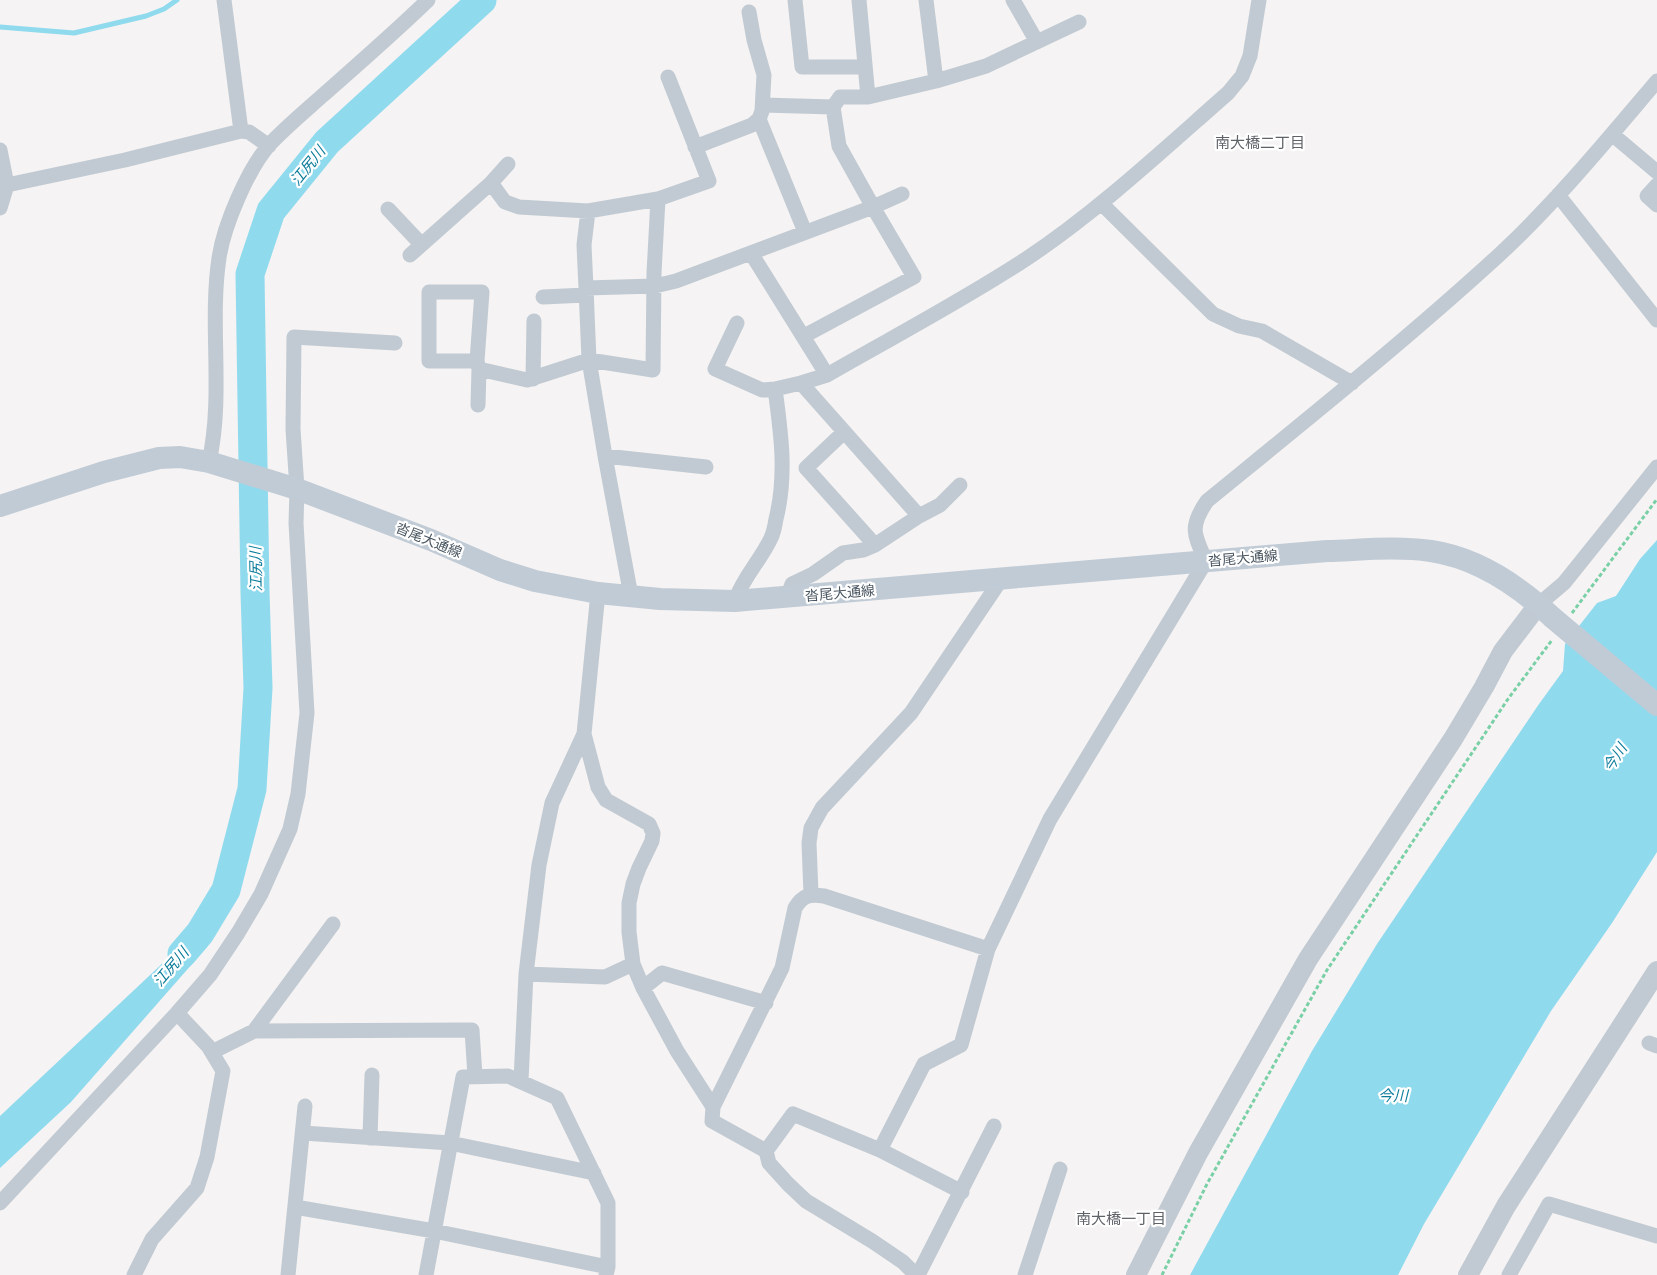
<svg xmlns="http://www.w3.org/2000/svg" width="1657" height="1275" font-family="'Source Sans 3','Noto Sans JP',sans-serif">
<rect width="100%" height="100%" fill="#f5f3f3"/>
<path fill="#90daee" d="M1657 540V852L1612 923 1551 1011 1424 1224 1398 1275H1190L1312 1051 1377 944 1539 704 1563 671 1565 644 1597 603 1616 596 1640 559Z
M231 899 207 947 71 1102 0 1168V1116Z"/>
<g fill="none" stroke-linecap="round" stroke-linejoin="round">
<path stroke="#90daee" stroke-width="5" d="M0 27 74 33 146 16 164 9 177 0"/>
<path stroke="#90daee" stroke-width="29" d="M182 954 200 933 226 890 252 789 258 688 255 592 250 274 271 211 327 142 482 0"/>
<path stroke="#7ad0a6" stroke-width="3" stroke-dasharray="4 2.5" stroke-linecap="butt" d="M1572 613 1657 499
M1162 1275 1207 1184 1327 970 1508 699 1552 640"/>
<path stroke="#c1cad2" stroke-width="15" d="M224 0 241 131
M795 0 802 67H865
M859 0 868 97 936 81 986 66 1079 22
M926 0 936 81
M1013 0 1037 42
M763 105 833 107
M759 119 805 232
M1613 135 1657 172
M695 147 752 125 759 119 762 111 764 75 754 40 749 12
M0 150 7 185 0 208
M491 183 508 164
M7 185 125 160 241 131 249 132 269 146
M1657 185 1647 196 1657 205
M1558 195 1657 320
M1101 203 1213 314 1239 326 1262 331 1352 383
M388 209 421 244
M751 253 827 375
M410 255 491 183 505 202 519 207 588 211 658 199 709 181 668 77
M586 288 584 245 588 211
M543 297 586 295
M737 323 715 369 762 390 775 389
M804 336 914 277 873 207 902 194
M477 361H429V292H482L477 361 479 369 478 405
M479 369 527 380 589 360 653 370 654 273 658 199
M533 379 534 321
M801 383 919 516
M844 432 806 468 875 545
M605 456 706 467
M209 462C224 395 209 325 219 258 224 225 247 171 269 145 285 128 304 112 322 96 357 65 394 33 428 0
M598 593 584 734 598 787 606 800 649 824 653 833 652 841 639 868 633 884 629 903V932L633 964 643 988 677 1051 713 1107
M631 596 605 456 589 360 586 288 655 286 676 281 873 207 839 146 833 107 840 97H868
M787 598 792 584 813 574 843 553 863 550 875 545 919 516 940 505 960 485
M735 601C743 577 761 560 771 538 774 532 775 525 776 519 787 475 781 433 775 389L801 383 827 375C893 337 962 301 1026 259 1098 211 1163 150 1228 93L1242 76 1250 56 1259 0
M1538 605 1564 583 1657 467
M811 894 809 843 811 828 822 808 911 713 1002 578
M988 949 1050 819 1206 561C1194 535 1189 527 1207 501 1305 421 1405 341 1499 255 1557 201 1606 141 1657 81
M526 974 605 977 633 964
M643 988 662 973 766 1003
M254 1031 333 924
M1649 1043 1657 1046
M212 1052 254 1031 472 1030 475 1076
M521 1081 526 974 539 865 552 803 584 734
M303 1133 450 1143 594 1173
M370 1138 372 1075
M880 1150 924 1064 961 1045 988 949 824 896C809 894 803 895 795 908L782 968 713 1107 712 1121 766 1151 769 1163 788 1184 806 1201 872 1241 903 1262 916 1275
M766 1151 793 1114 880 1150 962 1192
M0 1203 177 1013 210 975 238 933 261 894 290 829 298 794 307 713 296 523 297 489 293 429 294 337 395 343
M295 1207 434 1231 608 1267
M134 1275 152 1239 197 1188 207 1157 223 1071 208 1046 177 1013
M288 1275 305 1106
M426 1275 463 1077 508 1076 557 1098 608 1203V1267L606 1275
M918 1275 994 1126
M1025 1275 1060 1169
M1509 1275 1549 1204 1657 1236"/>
<path stroke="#c1cad2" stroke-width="20" d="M1136 1275 1198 1153 1308 959 1453 739 1484 687 1503 651 1538 605
M1468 1275 1506 1206 1657 971"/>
<path stroke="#c1cbd6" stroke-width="22" d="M0 506 104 472 159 458 180 457 209 462 297 489 431 540 500 570 535 581 598 593 660 599 735 601 1327 551C1361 550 1396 546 1431 551 1478 558 1519 586 1553 618"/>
<path stroke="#c1cbd6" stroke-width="22" d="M1553 618 1657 705"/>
</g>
<g text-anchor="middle" stroke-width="4.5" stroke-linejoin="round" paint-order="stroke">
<g font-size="14" fill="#4a5661" stroke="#fff">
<text transform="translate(429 540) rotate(22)" y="5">沓尾大通線</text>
<text transform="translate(1243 558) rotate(-5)" y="5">沓尾大通線</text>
<text transform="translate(840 593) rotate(-5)" y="5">沓尾大通線</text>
</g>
<g font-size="15" fill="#5f6368" stroke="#fff">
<text x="1260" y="148">南大橋二丁目</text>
<text x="1121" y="1224">南大橋一丁目</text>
</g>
<g font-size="15" font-style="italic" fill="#0c7c9b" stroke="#fff">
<text transform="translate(308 166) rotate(-51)" y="5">江尻川</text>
<text transform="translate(256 569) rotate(-91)" y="5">江尻川</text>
<text transform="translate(1615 758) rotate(-57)" y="5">今川</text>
<text transform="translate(171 967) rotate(-50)" y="5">江尻川</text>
<text x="1393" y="1101">今川</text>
</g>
</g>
</svg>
